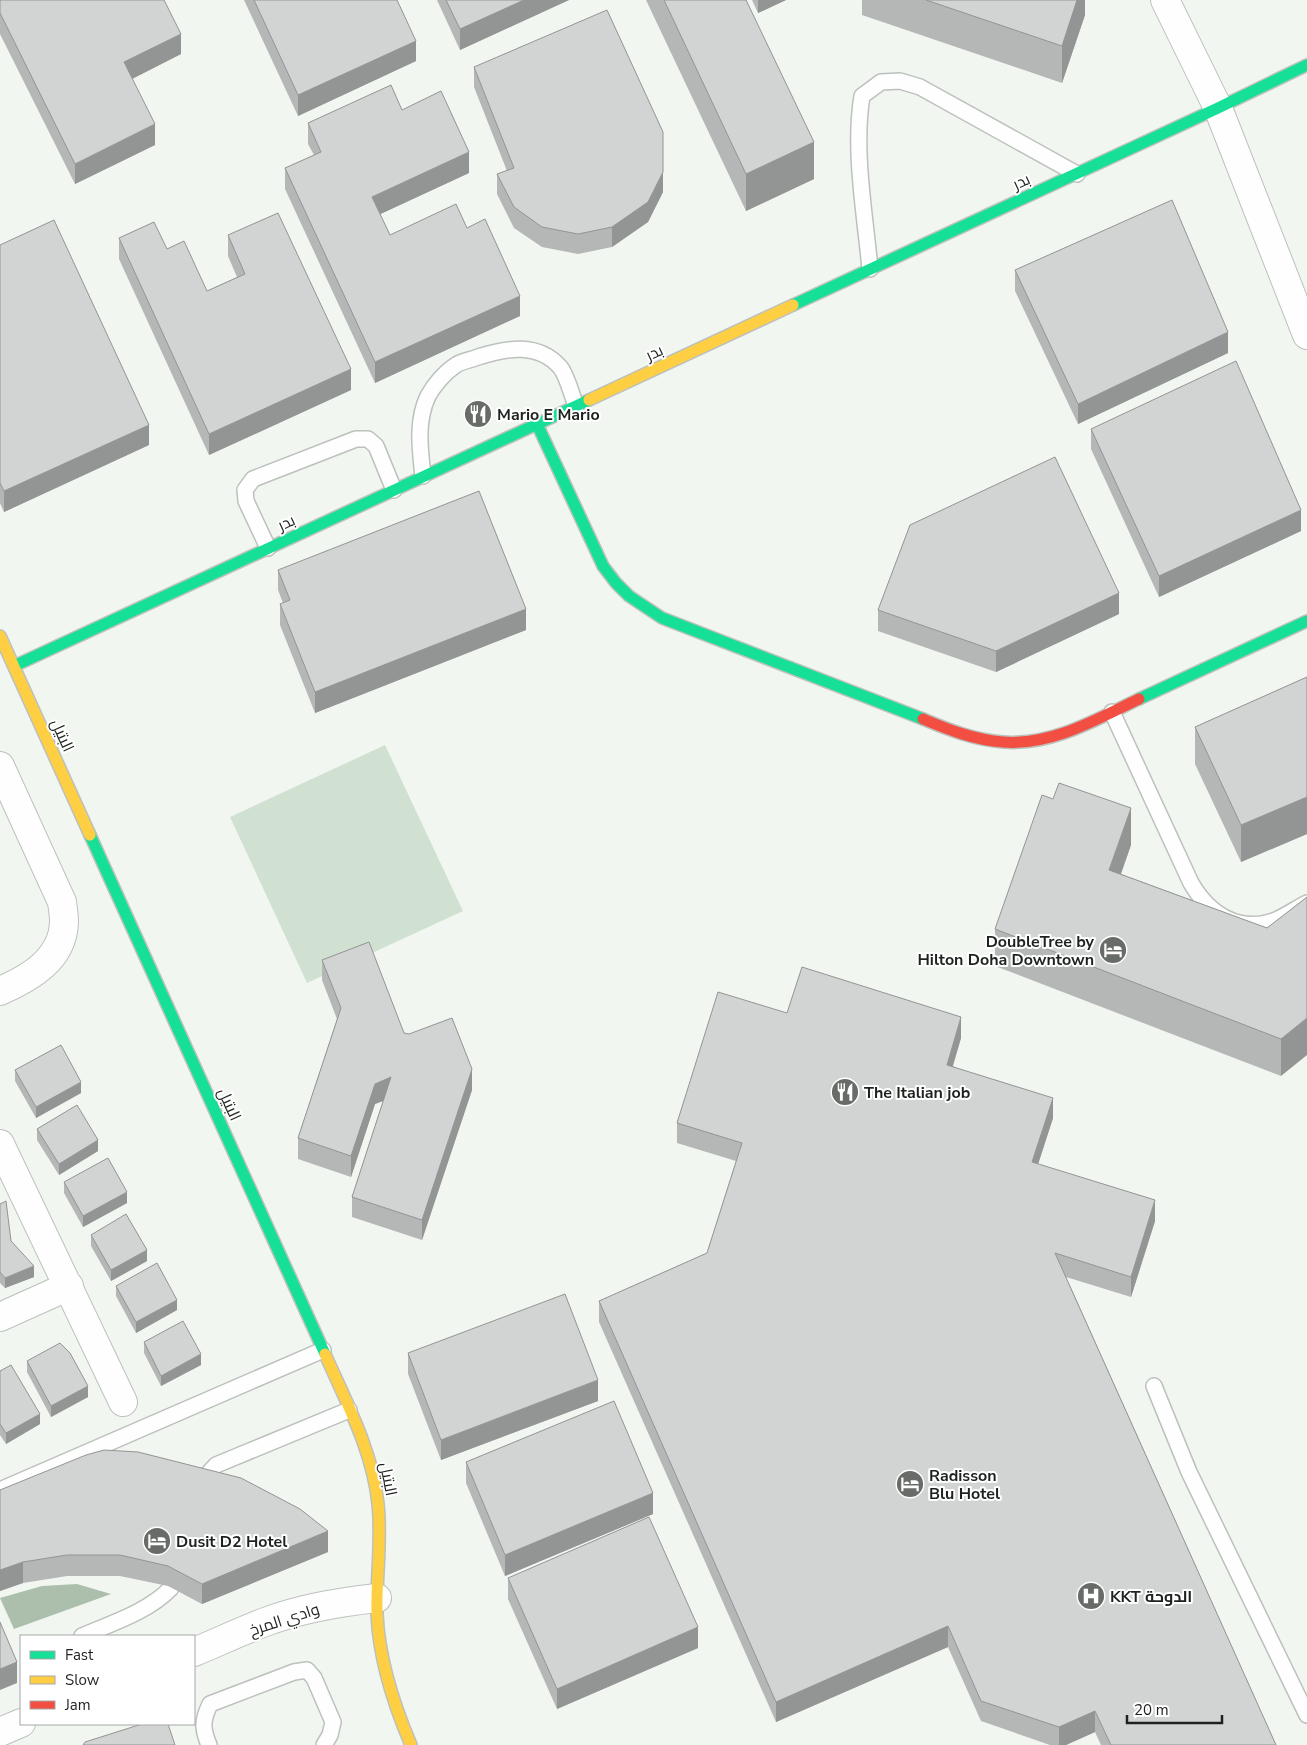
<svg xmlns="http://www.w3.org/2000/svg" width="1307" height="1745" font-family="'Nunito Sans',Cairo,sans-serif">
<rect width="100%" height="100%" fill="#f1f6f1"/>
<path fill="#d1e1d1" d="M385 745 463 911 307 983 230 817Z"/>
<path fill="#acbfac" d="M77 1584 111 1594 14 1629 0 1598 42 1586Z"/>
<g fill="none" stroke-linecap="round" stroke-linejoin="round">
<defs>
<path id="lane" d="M870 269C865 214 853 150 862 96L881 82 900 81 920 87 1077 174
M423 476C420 449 416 421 428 396 434 385 445 372 456 365 462 361 471 360 478 357 506 348 538 342 560 367 567 375 572 396 576 406
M268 548 246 501 245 490 253 479 356 439H368L376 446 394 490
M1112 712 1191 883C1209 914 1239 934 1276 920 1287 915 1297 908 1307 903
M1154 1386 1189 1472 1307 1715
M200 1488 203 1479 216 1465 349 1410
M0 1490 323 1350
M82 1636C112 1623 148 1612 171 1588
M209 1745C202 1728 202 1721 210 1704L294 1672 307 1670 314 1678 333 1722 330 1735 324 1745"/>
<path id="street" d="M1165 0 1218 108 1307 335
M0 766 62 902C63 909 64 915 64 922 63 959 30 978 0 991
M0 1144 123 1402
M0 1317 69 1286
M194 1652C219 1642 243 1630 268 1621 303 1608 340 1602 377 1598
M0 1732 21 1723"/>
<path id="fast" d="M793 305 1218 108 1307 65
M537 424 603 566 616 583 629 596 662 618 923 719
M14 666 589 400
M1139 699 1307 621
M90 835 325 1354"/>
<path id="slow" d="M589 400 793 305
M0 636 90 835
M325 1354C346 1402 373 1451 378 1504 382 1540 376 1577 377 1614 379 1660 393 1703 411 1745"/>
<path id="jam" d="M923 719C949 730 975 740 1003 742 1052 746 1097 719 1139 699"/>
</defs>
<use href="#lane" stroke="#bdc1bd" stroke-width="18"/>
<use href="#street" stroke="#bdc1bd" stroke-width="30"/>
<use href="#fast" stroke="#bdc1bd" stroke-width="14"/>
<use href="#slow" stroke="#bdc1bd" stroke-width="14"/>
<use href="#jam" stroke="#bdc1bd" stroke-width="14"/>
<use href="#lane" stroke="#fdfefd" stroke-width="15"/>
<use href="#street" stroke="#fdfefd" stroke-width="28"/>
<use href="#fast" stroke="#16e098" stroke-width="11"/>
<use href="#slow" stroke="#ffcf43" stroke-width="11"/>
<use href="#jam" stroke="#f24e42" stroke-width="11"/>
</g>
<path fill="#b5b6b6" d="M0 0 181 54 132 79 155 145 75 184 0 34Z
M244 0H397L416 61 298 116Z
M437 0H569L460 50Z
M646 0H746L814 179 746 211Z
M752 0H786L758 13Z
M862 0H1085V15L1062 83 862 15Z
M474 67 663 192 648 222 612 247 578 254 542 247 514 228 497 194V174L507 171 474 87Z
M402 110 469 173 380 214 390 235 467 228 520 316 375 383 285 189V168L314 155 308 144V123Z
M228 235 351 390 209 455 119 259V238L167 249 207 291 237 277 228 256Z
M0 245 149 445 4 512 0 503Z
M1015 270 1228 353 1078 424 1015 291Z
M1091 429 1301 531 1159 597 1091 449Z
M278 570 526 630 315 713 280 625V604L283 603 278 590Z
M878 610 1119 614 996 672 878 631Z
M1307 677V834L1241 862 1195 764V727Z
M1131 845 1121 874 1267 928 1307 897 1281 1076 995 966V929Z
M322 960 404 1033 472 1090 422 1240 352 1217V1197L383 1101 375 1104 351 1177 298 1159V1138L337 1019 322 980Z
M787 1013 961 1038 953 1066 1053 1118 1038 1164 1155 1221 1131 1297 1066 1277 1276 1745H1101L1095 1732 1066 1745H1050L981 1721 948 1647 776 1722 599 1322V1301L707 1253 736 1161 677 1143V1123Z
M15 1070 81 1093 36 1118 15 1081Z
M37 1129 98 1151 59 1175 37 1140Z
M64 1182 127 1203 83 1227 64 1193Z
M0 1204 11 1241 34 1277 5 1288 0 1283Z
M91 1235 147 1261 111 1281 91 1246Z
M116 1286 177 1310 136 1333 116 1296Z
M144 1342 201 1365 161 1386 144 1353Z
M408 1353 598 1401 441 1460 408 1374Z
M27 1361 88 1397 51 1417 27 1372Z
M0 1371 40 1424 6 1444 0 1435Z
M466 1462 653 1514 505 1576 466 1483Z
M0 1490 328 1552 202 1604 168 1586 120 1576H67L23 1583 0 1591Z
M508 1578 698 1648 557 1709 508 1599Z"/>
<path fill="#939494" d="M524 0H569L460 50V29Z
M758 0H786L758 13Z
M1077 0H1085V15L1062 83V46Z
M181 34V54L124 83V62Z
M416 41V61L298 116V95Z
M155 124V145L75 184V164Z
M814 142V179L746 211V174Z
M469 152V173L372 218V197Z
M663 172V192L648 222 612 247V227Z
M520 296V316L375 383V362Z
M1228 332V353L1078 424V404Z
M351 369V390L209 455V434Z
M149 425V445L4 512V491Z
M1301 510V531L1159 597V576Z
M1119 593V614L996 672V651Z
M526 609V630L315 713V692Z
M1307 797V834L1241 862V825Z
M1131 808V845L1109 907V870Z
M961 1017V1038L947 1085V1065Z
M1307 1018V1055L1281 1076V1039Z
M472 1069V1090L422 1240V1220Z
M391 1077V1098L375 1104 351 1177V1156L375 1084Z
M81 1082V1093L36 1118V1107Z
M1053 1098V1118L1032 1183V1162Z
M98 1140V1151L59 1175V1164Z
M127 1192V1203L83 1227V1216Z
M1155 1200V1221L1131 1297V1277Z
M147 1250V1261L111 1281V1270Z
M34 1266V1277L5 1288V1278Z
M177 1300V1310L136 1333V1322Z
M201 1354V1365L161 1386V1376Z
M598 1380V1401L441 1460V1440Z
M88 1386V1397L51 1417V1406Z
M40 1414V1424L6 1444V1433Z
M653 1493V1514L505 1576V1555Z
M328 1531V1552L202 1604V1584Z
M23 1562V1583L0 1591V1570Z
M948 1626V1647L776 1722V1702Z
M698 1627V1648L557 1709V1689Z
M17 1662V1683L0 1690V1669Z
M1095 1711V1732L1066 1745H1059V1727Z"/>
<path fill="#d2d4d4" stroke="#939494" d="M0 0H164L181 34 124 62 155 124 75 164 0 13Z
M254 0H397L416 41 298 95Z
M446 0H524L460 29Z
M664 0H746L814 142 746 174Z
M926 0H1077L1062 46Z
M607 10 663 132V172L648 202 612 227 578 234 542 227 514 207 497 174 514 168 474 67Z
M391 85 402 110 441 91 469 152 372 197 390 235 456 204 467 228 485 219 520 296 375 362 285 168 321 152 308 123Z
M1172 200 1228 332 1078 404 1015 270Z
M278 213 351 369 209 434 119 238 154 222 167 249 184 241 207 291 245 274 228 235Z
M54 220 149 425 4 491 0 483V245Z
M1236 361 1301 510 1159 576 1091 429Z
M1055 457 1119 593 996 651 878 610 910 525Z
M479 491 526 609 315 692 280 604 290 600 278 570Z
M1307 677V797L1241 825 1195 727Z
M1059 783 1131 808 1109 870 1267 928 1307 897V1018L1281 1039 995 929 1042 795 1053 799Z
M369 942 404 1033 409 1034 452 1018 472 1069 422 1220 352 1197 391 1077 375 1084 351 1156 298 1138 341 1008 322 960Z
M802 967 961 1017 947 1065 1053 1098 1032 1162 1155 1200 1131 1277 1055 1253 1276 1745H1111L1095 1711 1059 1727 981 1701 948 1626 776 1702 599 1301 707 1253 742 1143 677 1123 718 992 787 1013Z
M61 1045 81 1082 36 1107 15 1070Z
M77 1105 98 1140 59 1164 37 1129Z
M108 1158 127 1192 83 1216 64 1182Z
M6 1201 11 1241 34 1266 5 1278 0 1272V1204Z
M126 1214 147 1250 111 1270 91 1235Z
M157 1263 177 1300 136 1322 116 1286Z
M565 1294 598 1380 441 1440 408 1353Z
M183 1321 201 1354 161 1376 144 1342Z
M60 1343 70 1353 88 1386 51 1406 27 1361Z
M11 1365 40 1414 6 1433 0 1424V1371Z
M614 1401 653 1493 505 1555 466 1462Z
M104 1450 138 1452 241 1478 300 1509 328 1531 202 1584 168 1566 120 1555H67L23 1562 0 1570V1490L86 1455Z
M649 1517 698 1627 557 1689 508 1578Z
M0 1622 17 1662 0 1669Z
M142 1724H168L175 1745H83L85 1742Z"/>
<defs>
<symbol id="restaurant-disc" viewBox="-11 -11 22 22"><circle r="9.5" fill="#686c68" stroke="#fff"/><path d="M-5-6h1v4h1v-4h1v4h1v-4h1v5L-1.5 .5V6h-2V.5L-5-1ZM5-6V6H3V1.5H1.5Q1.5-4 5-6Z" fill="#fff"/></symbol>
<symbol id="hotel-disc" viewBox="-11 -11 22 22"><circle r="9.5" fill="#686c68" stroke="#fff"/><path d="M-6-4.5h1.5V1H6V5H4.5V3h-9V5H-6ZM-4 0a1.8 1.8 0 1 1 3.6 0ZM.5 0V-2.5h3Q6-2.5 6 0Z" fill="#fff"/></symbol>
<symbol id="hospital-disc" viewBox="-11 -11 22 22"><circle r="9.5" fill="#686c68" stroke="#fff"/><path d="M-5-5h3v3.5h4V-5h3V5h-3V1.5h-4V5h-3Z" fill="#fff"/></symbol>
</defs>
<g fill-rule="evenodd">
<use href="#restaurant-disc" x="462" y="398" width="32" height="32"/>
<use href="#hotel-disc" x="1097" y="934" width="32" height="32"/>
<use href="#restaurant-disc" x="829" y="1076" width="32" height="32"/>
<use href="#hotel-disc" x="894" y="1468" width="32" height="32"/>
<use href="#hotel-disc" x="141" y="1525" width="32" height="32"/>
<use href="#hospital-disc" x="1075" y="1580" width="32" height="32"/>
</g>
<g text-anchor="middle" stroke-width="4" stroke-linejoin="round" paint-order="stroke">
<g font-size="16" fill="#1e221e" stroke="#fff">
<text transform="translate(1021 181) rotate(-25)" y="6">بدر</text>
<text transform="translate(654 352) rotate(-25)" y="6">بدر</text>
<text transform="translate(286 522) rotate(-25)" y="6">بدر</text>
<text transform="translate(63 735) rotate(66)" y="6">البتيل</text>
<text transform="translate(230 1104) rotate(66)" y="6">البتيل</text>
<text transform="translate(389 1479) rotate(79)" y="6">البتيل</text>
<text transform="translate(284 1619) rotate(-18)" y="6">وادي المرخ</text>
</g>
<g font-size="16" font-weight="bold" fill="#1e221e" stroke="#fff" text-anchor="start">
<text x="497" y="420">Mario E Mario</text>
<text x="1094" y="947" text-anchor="end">DoubleTree by<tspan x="1094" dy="18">Hilton Doha Downtown</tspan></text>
<text x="864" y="1098">The Italian job</text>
<text x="929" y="1481">Radisson<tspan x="929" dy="18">Blu Hotel</tspan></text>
<text x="176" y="1547">Dusit D2 Hotel</text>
<text x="1110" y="1602">KKT الدوحة</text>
</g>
</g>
<rect x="20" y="1635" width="175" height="90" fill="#ffffff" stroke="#a5a7a5"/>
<rect x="30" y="1651" width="25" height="8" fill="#16e098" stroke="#a5a7a5"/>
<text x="65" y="1660" font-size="15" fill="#1e221e">Fast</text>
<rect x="30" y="1676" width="25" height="8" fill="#ffcf43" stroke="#a5a7a5"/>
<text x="65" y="1685" font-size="15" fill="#1e221e">Slow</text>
<rect x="30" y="1701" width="25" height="8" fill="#f24e42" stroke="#a5a7a5"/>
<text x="65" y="1710" font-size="15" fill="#1e221e">Jam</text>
<path d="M1127 1715v8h95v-8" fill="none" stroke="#1e221e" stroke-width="2.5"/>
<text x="1134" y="1715" font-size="15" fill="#1e221e" stroke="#ffffff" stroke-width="4" paint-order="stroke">20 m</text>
</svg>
